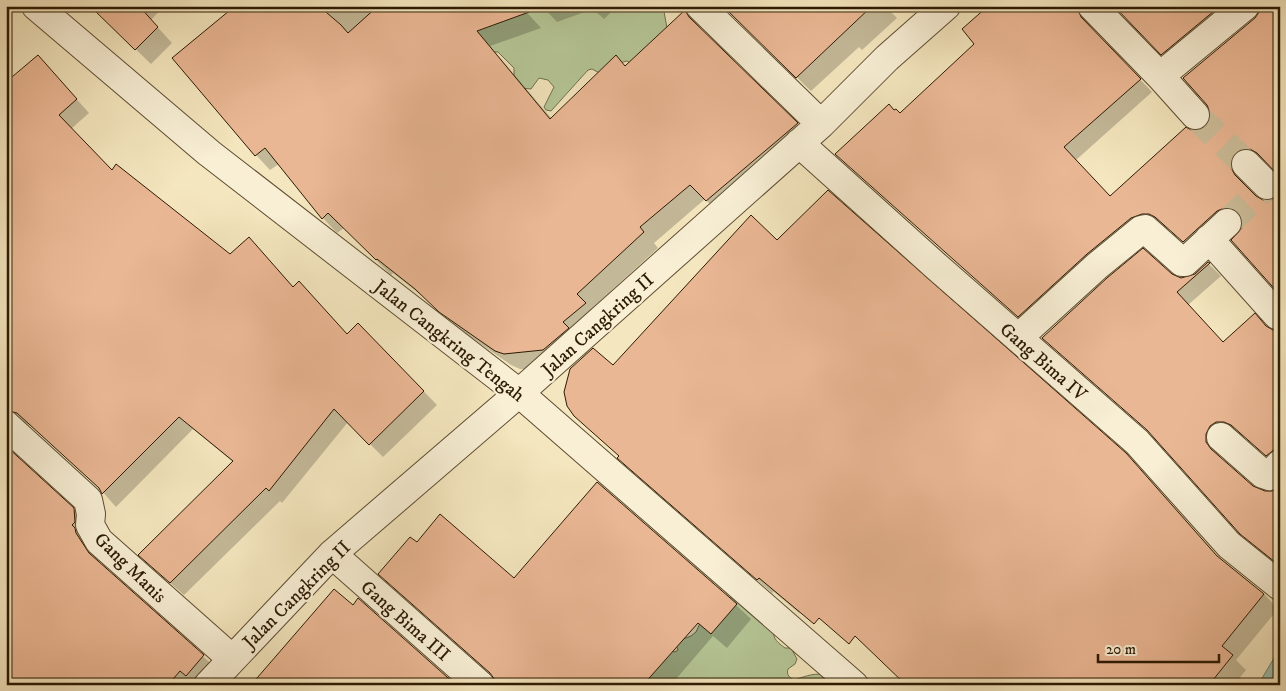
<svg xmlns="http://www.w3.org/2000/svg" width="1286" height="691" font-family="'IM FELL DW Pica',serif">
<rect width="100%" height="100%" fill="#f4e6be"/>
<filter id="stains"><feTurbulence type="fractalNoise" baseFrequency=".004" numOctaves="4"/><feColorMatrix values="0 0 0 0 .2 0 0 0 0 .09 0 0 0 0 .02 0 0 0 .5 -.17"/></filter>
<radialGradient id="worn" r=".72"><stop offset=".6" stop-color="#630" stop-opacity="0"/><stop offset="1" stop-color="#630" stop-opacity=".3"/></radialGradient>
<path fill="#b5c696" stroke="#70704c" d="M560 6H663L667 28 641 69 627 61 623 62 603 75 592 69 588 70 551 111 546 110 544 107 554 87 548 80 539 78 531 89 521 88 514 77V68L498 52 461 51 476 19Z
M733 595 773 630C773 639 778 643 785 648H791L797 659 795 664 788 669C786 675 790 678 794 680 815 673 822 670 840 685H643L640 681 663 649 675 652 678 650 676 645 683 639 691 636 696 632 701 621Z"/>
<path fill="#9cc0b0" stroke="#6f7e6b" d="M1280 648V685H1258Z"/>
<path fill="#0003" d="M91 6H164L151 20 172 43 151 64Z
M237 6H521L541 28 490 46 552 119 626 67 685 11 700 26 703 33 812 139 721 215 705 199 654 243 658 248 591 309 600 318 533 369H520L511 365 462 331 431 303 393 273 391 275 344 228 337 233 323 218 279 164 270 170 256 155Z
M542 6H617L604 19 593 9 557 22Z
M721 6H893L889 10 897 18 862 50 859 47 811 91 727 9Z
M981 6H1095L1089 14V23L1093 30 1152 92 1076 160 1111 198 1190 131 1198 132 1207 127 1211 120V111L1271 165 1264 161H1254L1243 172V181L1247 189 1243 228V220H1236L1196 254 1169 229 1162 226 1031 328 837 154 894 112 900 115 976 44 984 11Z
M1116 6H1247L1174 66Z
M38 56 89 113 71 129 112 171 230 255 249 238 294 288 347 335 372 338 437 405 383 457 348 422 282 503 280 501 184 595 153 568 233 462 193 429 116 507 101 490 31 426 23 422 6 430V84Z
M777 242 1140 469 1222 561 1264 594 1278 609 1236 660 1246 670 1234 685H926L823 589 799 613 774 592 772 593 633 472 613 367Z
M1208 263 1221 276 1188 305 1223 343 1268 329 1271 331 1280 332V467L1245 437 1238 434 1218 446V455L1220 458 1257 490 1274 492 1280 488V567L1254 546 1241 533 1155 437 1043 338 1171 275 1181 279 1196 275Z
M73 509 87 523 89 547 99 564 217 669 203 685H6Z
M417 544 514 580 736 605 751 619 727 648 713 636 671 685H496L494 677 395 589Z"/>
<path fill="#eab794" stroke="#2c1a03" d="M90 6H139L158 27 135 50Z
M235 6H319L341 25 348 33 378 6H532V11L477 31 550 119 616 55 625 66 685 10 689 17 798 123 706 201 690 185 640 227 644 232 577 294 586 303 563 322 569 328 543 350 504 354 495 351 439 312 415 289 377 259 376 260 328 213 322 219 265 148 255 156 172 58Z
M723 6H872L796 78Z
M988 6H1077L1081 17 1141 79 1064 147 1110 196 1186 127 1191 130H1199L1206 126 1210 120V112L1207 105 1183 78 1255 18 1259 12 1260 6H1280V177L1257 153 1250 149H1242L1235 153 1231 160V168L1235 175 1256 196 1263 200H1271L1280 193V295L1231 240 1242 228V220L1239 213 1232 208H1224L1217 211 1183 242 1155 217 1149 214H1142L1131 218 1087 254 1018 317 835 154 889 104 894 110 896 109 900 113 974 44 962 29Z
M1114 6H1220L1161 55Z
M38 55 77 99 59 115 112 170 116 164 230 254 249 237 293 287 299 281 347 334 358 323 424 391 369 445 334 409 269 491 266 488 170 583 138 555 233 461 179 417 102 494 99 488 17 413 6 410V82Z
M828 190 1126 453 1217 556 1264 594 1222 646 1233 655 1209 685H906L855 636 849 644 819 618 814 624 759 578 757 580 617 458 619 456 574 416 567 406 564 392 570 369 593 348 613 365 751 215 777 240Z
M1143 248 1172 274 1181 278 1195 274 1208 262 1210 263 1177 292 1223 342 1255 313 1266 326 1273 330H1280V449H1275L1266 456 1231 425 1224 422H1216L1210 426 1206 434V442L1211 449 1253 486 1265 491H1272L1280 487V566L1240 534 1147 430 1042 338 1107 278Z
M6 446 74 508 75 522 72 525 75 528 76 533 89 553 204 655 186 676 180 671 168 685H6Z
M597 482 737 604 711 634 698 623 643 685H495V680L490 673 378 574 410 537 417 542 440 514 514 578Z
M334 589 353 605 358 598 456 685H251Z"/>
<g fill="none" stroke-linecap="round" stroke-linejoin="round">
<path stroke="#ccbd99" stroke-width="28" stroke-dasharray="28 14" stroke-linecap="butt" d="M1195 115 1246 164
M1227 223 1264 188"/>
<defs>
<path id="street" d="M36 6 209 153 519 393 854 685
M700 6 821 124
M1092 6 1160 76
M1195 115 1160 76 1245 6
M799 143 937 267 1137 442 1229 545 1280 586
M1246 164 1267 185
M1209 239 1277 315
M1018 338 1097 266 1141 230 1145 229 1182 262H1185L1227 223
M6 425 88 500 91 514 90 525 99 541 231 658
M1221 437 1263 474 1269 476 1280 464
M332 554 480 685
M208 685 332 554 519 393 821 124 887 58 946 6"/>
</defs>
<use href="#street" stroke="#5e4d32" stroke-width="30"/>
<use href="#street" stroke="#f8efd5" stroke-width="28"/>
</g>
<g text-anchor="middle" stroke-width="4.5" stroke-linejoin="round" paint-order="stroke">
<g font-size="19" fill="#2c1a03" stroke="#f8efd5">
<text transform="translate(597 324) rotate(-42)" y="7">Jalan Cangkring II</text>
<text transform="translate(450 340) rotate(38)" y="7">Jalan Cangkring Tengah</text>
<text transform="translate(1044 361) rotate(41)" y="7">Gang Bima IV</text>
<text transform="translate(131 567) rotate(44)" y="7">Gang Manis</text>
<text transform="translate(296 594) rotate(-45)" y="7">Jalan Cangkring II</text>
<text transform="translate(406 620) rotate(41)" y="7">Gang Bima III</text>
</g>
</g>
<rect width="1286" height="691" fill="none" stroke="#f4e6be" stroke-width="25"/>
<rect x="8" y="8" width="1271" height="676" fill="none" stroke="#2c1a03" stroke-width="2.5"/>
<rect x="12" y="12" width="1261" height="666" fill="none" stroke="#2c1a03"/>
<path d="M1098 654v8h121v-8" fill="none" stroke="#2c1a03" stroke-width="2.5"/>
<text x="1106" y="654" font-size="15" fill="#2c1a03" stroke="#f8efd5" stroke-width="4" paint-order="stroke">20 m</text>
<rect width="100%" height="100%" filter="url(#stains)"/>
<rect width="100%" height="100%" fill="url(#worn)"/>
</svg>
